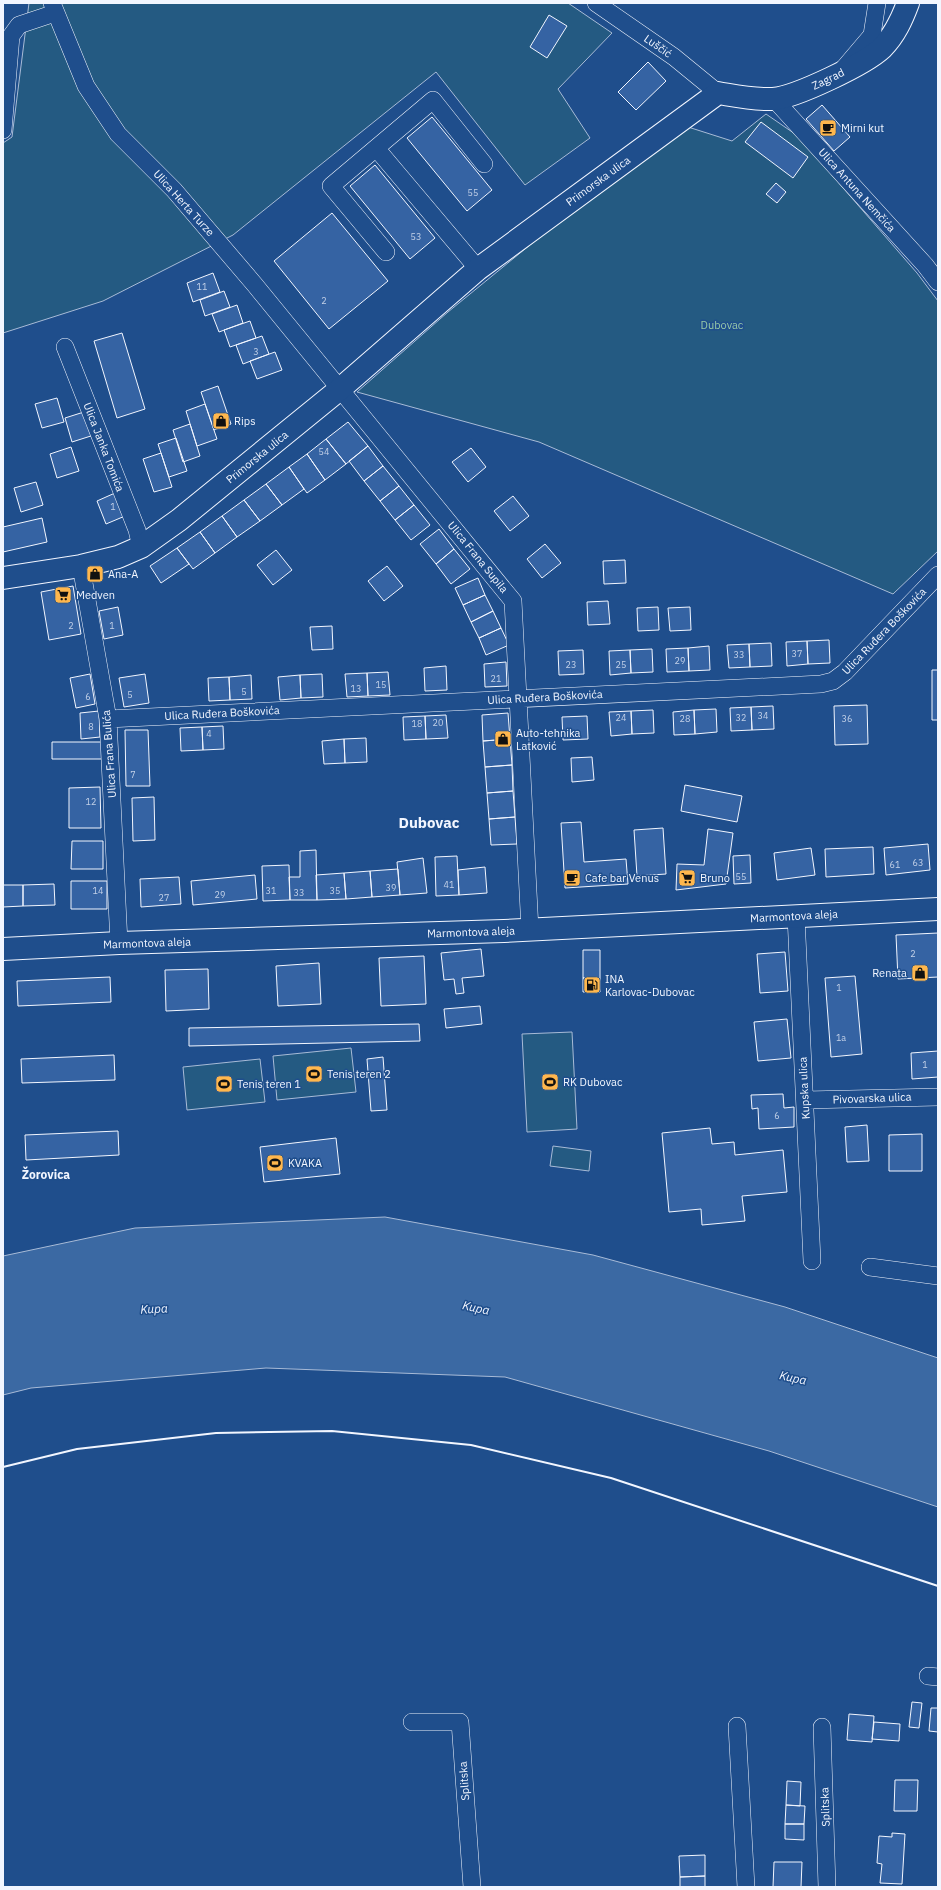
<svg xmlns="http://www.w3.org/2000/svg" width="941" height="1890" font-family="'IBM Plex Sans',sans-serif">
<rect width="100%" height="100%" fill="#1f4e8c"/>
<path fill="#245a82" stroke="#a8bbd7" d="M29 3H568L612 33 558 89 590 138 525 185 436 72 233 235 103 301 3 333V143L12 137Z
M766 114 798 136 917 273 938 301V551L893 594 539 442 357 392 448 312 580 204 688 127 732 141Z
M572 1032 577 1129 527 1132 522 1034Z
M351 1048 356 1092 277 1100 273 1056Z
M260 1059 265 1102 187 1110 183 1067Z
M553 1146 591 1151 589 1171 550 1166Z"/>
<path fill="#3b69a3" stroke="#a8bbd7" d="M385 1217 593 1255 785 1307 938 1358V1507L769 1451 505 1377 266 1368 31 1388 3 1395V1256L135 1228Z"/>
<path fill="#3563a3" stroke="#f2f6ff" d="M549 15 567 26 547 58 530 47Z
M648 62 666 81 636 110 618 92Z
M822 105 850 137 834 151 806 119Z
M432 117 492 190 467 211 407 138Z
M761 122 808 157 793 178 745 142Z
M375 165 435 238 410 259 350 186Z
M776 183 786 192 777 203 766 194Z
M332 213 388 281 329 329 274 261Z
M213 273 220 292 193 302 187 283Z
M224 291 230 307 205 316 200 300Z
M237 305 243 323 219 332 212 314Z
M250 321 256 338 230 347 224 330Z
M122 333 145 409 117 418 94 341Z
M262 336 269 354 243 364 236 345Z
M275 352 282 370 257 379 250 361Z
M218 386 231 424 214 430 201 392Z
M57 398 64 422 42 428 35 404Z
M205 404 217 439 197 446 186 411Z
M87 411 94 435 72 442 65 418Z
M348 422 368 446 346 464 326 439Z
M190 424 200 456 183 462 173 430Z
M176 438 187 471 169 477 158 444Z
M326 439 346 464 325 480 307 454Z
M368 446 383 466 364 481 349 461Z
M71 447 79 471 57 478 50 454Z
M471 448 486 467 468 482 452 462Z
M161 453 172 487 154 492 143 459Z
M307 454 325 480 307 493 289 467Z
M383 466 399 486 380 501 364 481Z
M289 467 304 489 282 505 266 484Z
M36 482 43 505 21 512 14 488Z
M266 484 282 505 260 521 244 500Z
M399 486 414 505 395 520 380 501Z
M115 493 125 516 106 524 97 501Z
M513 496 529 516 510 531 494 511Z
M244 500 260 521 237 537 222 516Z
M414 505 430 525 411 540 395 520Z
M222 516 237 537 215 553 200 532Z
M42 518 47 542 3 552V527Z
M439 529 454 549 436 564 420 544Z
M200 532 215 553 193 569 177 548Z
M545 544 561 563 542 578 527 559Z
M177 548 189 564 161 583 150 566Z
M454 549 470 569 451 584 436 564Z
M276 550 292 570 273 585 257 565Z
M625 560 626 583 604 584 603 561Z
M387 566 403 586 384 601 368 581Z
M478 578 485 595 463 605 455 588Z
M73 586 81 634 49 640 41 592Z
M485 595 493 611 471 622 463 605Z
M608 601 610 624 588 625 587 602Z
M118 607 123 635 104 639 99 611Z
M658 607 659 630 638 631 637 608Z
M690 607 691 630 670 631 668 608Z
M493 611 501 628 479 638 471 622Z
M332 626 333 649 312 650 310 627Z
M501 628 509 645 486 655 479 638Z
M829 640 830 663 808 664 807 641Z
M807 641 808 664 787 666 786 642Z
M771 643 772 666 750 667 749 644Z
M749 644 750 667 729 668 727 645Z
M709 646 710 670 689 671 688 648Z
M688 648 689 671 667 672 666 649Z
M652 649 653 672 631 673 630 650Z
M583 650 584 674 559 675 558 651Z
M630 650 631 673 610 675 609 651Z
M506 662 507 686 485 687 484 664Z
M446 666 447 690 425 691 424 668Z
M932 670H938V720H932Z
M388 672 390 695 368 696 367 673Z
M367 673 368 696 347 697 345 674Z
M90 674 95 704 76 708 70 678Z
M145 674 149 703 124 707 119 678Z
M322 674 323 697 301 698 300 675Z
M251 675 252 699 230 700 229 677Z
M300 675 301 698 280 700 278 677Z
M229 677 230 700 209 701 208 678Z
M867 705 868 744 835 745 834 706Z
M773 706 774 729 752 730 751 707Z
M751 707 752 730 731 731 730 708Z
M716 709 717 732 695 734 694 710Z
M653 710 654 733 632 734 631 711Z
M694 710 695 734 674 735 673 712Z
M99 711 100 737 81 739 80 713Z
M631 711 632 734 611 736 609 712Z
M508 713 510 739 483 741 482 715Z
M446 715 448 738 426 739 425 716Z
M425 716 426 739 404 740 403 717Z
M587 716 588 739 563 740 562 717Z
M223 726 224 749 203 750 202 727Z
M202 727 203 750 181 751 180 728Z
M125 730H148L150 786H126Z
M366 738 367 762 345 763 344 739Z
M344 739 345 763 324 764 322 741Z
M510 739 512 765 485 767 483 741Z
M52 742H102V759H52Z
M592 757 594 780 572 782 571 758Z
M512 765 513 791 487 793 485 767Z
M685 785 742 796 737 822 681 811Z
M100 787 101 828H69V788Z
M513 791 515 817 489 819 487 793Z
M154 797 155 840 133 841 132 798Z
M515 817 517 844 491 845 489 819Z
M581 822 584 862 626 859 628 884 565 888 561 823Z
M663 828 666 874 637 876 634 830Z
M708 829 733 833 726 884 676 890 677 864 704 865Z
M72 841H103V869H71Z
M928 844 930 870 886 875 884 848Z
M873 847 874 874 826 877 825 849Z
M811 848 815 875 777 880 774 853Z
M316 850 317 900H290L289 877H300V851Z
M750 855 751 883 734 884 733 856Z
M457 856 459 895 436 896 435 857Z
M423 858 427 893 400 895 397 862Z
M289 865 290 900 263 901 262 866Z
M485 867 487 893 459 895 458 870Z
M398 869 400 895 372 897 370 871Z
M370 871 372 897 346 899 344 873Z
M344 873 346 899 317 900 316 875Z
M255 875 257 899 193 905 191 881Z
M179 877 181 904 141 907 140 879Z
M71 881H107V909H71Z
M54 884 55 905 23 906V885Z
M3 885H23V906L3 907Z
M938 933V977L898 979 896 935Z
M481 949 484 976 462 978 464 993 456 994 454 979 444 980 441 953Z
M583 950H600V978H583Z
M785 952 788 991 760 993 757 954Z
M424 956 426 1004 381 1006 379 958Z
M319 963 321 1004 278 1006 276 966Z
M208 969 209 1009 166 1011 165 970Z
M855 976 862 1054 831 1057 825 978Z
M110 977 111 1002 18 1006 17 981Z
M583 978H600V992H583Z
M480 1006 482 1024 446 1028 444 1009Z
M787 1019 791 1058 758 1061 754 1022Z
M419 1024 420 1041 189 1046V1028Z
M938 1051V1077L912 1079 911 1053Z
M114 1055 115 1080 22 1083 21 1059Z
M383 1057 387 1110 371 1111 367 1059Z
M783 1094 784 1108 794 1107V1127L759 1129 758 1108 752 1109 751 1095Z
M867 1125 869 1161 847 1162 845 1127Z
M710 1128 712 1144 734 1142 735 1155 783 1150 787 1192 742 1196 745 1221 702 1225 701 1209 669 1212 662 1133Z
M118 1131 119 1155 26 1160 25 1135Z
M922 1134V1171H889V1135Z
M336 1138 340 1174 264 1182 260 1147Z
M912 1702 922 1703 919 1728 909 1727Z
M931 1708H938V1732L929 1731Z
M849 1714 874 1716 872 1742 847 1740Z
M874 1722 900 1724 899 1741 872 1739Z
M895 1780H918L917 1811H894Z
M787 1781 801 1782 800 1806 786 1805Z
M786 1805 805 1806 804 1824H785Z
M785 1824H804V1840L785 1839Z
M892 1833 905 1834 902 1884 880 1883 882 1864 877 1863 879 1836 892 1837Z
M705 1855V1876L680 1877 679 1856Z
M774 1862H802L801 1887H773Z
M705 1876V1887H680V1877Z"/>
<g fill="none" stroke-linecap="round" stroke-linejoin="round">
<defs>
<path id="minor" d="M52 3 86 86 118 134 174 190 255 285 513 601 530 930
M596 3 674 57 718 93
M844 68 872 35 877 3
M774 99 925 265 938 282
M3 130 11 36 19 25 55 13
M376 148 478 269
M386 252 331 186 433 100 484 164
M65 347 137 530 141 547
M81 566 108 719 119 943
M108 719 821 684 833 681 845 672 938 575
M796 916 812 1261
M805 1100 938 1097
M870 1267 938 1276
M928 1676 938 1677
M412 1722H460L472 1887
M737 1726 746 1887
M822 1727 827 1887"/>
<path id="major" d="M3 578 81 566 118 557 141 547 179 520 340 389 478 269 718 93C736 96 754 100 773 99 796 97 865 64 882 48 895 35 902 19 908 3
M3 949 119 943 504 931 938 909"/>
</defs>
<use href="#minor" stroke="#f2f6ff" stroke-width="18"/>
<use href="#major" stroke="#f2f6ff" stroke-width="24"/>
<use href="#minor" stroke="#1f4e8c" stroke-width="17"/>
<use href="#major" stroke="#1f4e8c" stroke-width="22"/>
<path stroke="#f2f6ff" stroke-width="2" d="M3 1467 77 1449 216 1433 332 1431 471 1445 611 1478 938 1586"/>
</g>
<defs>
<symbol id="cafe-square" viewBox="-11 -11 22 22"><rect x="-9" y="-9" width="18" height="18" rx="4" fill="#ffb74d" stroke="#1f4e8c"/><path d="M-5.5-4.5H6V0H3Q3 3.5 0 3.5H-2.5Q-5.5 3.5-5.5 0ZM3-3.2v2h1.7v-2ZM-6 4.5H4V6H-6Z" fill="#111"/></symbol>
<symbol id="shop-square" viewBox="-11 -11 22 22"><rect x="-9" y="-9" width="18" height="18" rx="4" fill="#ffb74d" stroke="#1f4e8c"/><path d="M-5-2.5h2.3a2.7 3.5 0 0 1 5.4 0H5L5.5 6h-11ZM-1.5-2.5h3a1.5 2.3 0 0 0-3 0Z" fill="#111"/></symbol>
<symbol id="supermarket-square" viewBox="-11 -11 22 22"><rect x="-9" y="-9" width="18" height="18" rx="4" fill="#ffb74d" stroke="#1f4e8c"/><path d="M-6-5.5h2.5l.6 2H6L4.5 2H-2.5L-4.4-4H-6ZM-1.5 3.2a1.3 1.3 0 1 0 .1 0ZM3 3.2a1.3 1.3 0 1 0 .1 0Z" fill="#111"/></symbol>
<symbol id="fuel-square" viewBox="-11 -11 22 22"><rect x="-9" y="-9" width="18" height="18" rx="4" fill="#ffb74d" stroke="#1f4e8c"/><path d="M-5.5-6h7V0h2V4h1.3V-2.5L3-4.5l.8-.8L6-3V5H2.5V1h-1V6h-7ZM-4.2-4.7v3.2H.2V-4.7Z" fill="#111"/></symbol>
<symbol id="stadium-square" viewBox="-11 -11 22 22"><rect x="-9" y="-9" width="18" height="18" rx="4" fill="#ffb74d" stroke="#1f4e8c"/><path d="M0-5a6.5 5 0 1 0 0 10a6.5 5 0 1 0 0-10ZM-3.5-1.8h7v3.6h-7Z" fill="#111"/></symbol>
</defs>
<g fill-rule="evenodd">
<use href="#cafe-square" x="818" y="118" width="20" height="20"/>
<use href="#shop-square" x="211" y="411" width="20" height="20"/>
<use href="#shop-square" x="85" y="564" width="20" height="20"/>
<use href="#supermarket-square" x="53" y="585" width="20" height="20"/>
<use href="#shop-square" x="493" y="729" width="20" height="20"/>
<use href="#cafe-square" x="562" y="868" width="20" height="20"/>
<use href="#supermarket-square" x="677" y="868" width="20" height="20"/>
<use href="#shop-square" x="910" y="963" width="20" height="20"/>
<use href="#fuel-square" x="582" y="975" width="20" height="20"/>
<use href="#stadium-square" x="304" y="1064" width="20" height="20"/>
<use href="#stadium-square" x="540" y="1072" width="20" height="20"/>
<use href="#stadium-square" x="214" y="1074" width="20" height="20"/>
<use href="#stadium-square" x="265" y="1153" width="20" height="20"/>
</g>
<g text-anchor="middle" stroke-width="3" stroke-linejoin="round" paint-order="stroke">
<g font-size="9" fill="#c3d1e8">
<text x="473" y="196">55</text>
<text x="416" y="240">53</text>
<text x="202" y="290">11</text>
<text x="324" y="304">2</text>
<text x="256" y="355">3</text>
<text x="324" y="455">54</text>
<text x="113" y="510">1</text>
<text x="71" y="629">2</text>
<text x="112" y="629">1</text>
<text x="797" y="657">37</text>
<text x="739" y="658">33</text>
<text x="680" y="664">29</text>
<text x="571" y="668">23</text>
<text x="621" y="668">25</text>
<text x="496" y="682">21</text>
<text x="381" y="688">15</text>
<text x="356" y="692">13</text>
<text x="244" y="695">5</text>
<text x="130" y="698">5</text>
<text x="88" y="700">6</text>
<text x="763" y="719">34</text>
<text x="621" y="721">24</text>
<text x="741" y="721">32</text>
<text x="685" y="722">28</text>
<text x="847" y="722">36</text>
<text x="438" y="726">20</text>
<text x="417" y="727">18</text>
<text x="91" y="730">8</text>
<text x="209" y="737">4</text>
<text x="133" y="778">7</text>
<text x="91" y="805">12</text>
<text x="918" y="866">63</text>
<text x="895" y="868">61</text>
<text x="741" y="880">55</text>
<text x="449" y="888">41</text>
<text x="391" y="891">39</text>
<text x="98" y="894">14</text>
<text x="271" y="894">31</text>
<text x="335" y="894">35</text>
<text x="299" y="896">33</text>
<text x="220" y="898">29</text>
<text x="164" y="901">27</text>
<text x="913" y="957">2</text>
<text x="839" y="991">1</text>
<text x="841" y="1041">1a</text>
<text x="925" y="1068">1</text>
<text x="777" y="1119">6</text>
</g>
<g font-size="11" fill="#f2f6ff" stroke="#1f4e8c">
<text transform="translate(658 46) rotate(35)" y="4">Luščić</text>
<text transform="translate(828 79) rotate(-26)" y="4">Zagrad</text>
<text transform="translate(598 181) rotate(-36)" y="4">Primorska ulica</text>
<text transform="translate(857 190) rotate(48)" y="4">Ulica Antuna Nemčića</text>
<text transform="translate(184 203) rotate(48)" y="4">Ulica Herta Turze</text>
<text transform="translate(104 447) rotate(69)" y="4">Ulica Janka Tomića</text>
<text transform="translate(257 457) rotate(-39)" y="4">Primorska ulica</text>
<text transform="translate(478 557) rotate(51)" y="4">Ulica Frana Supila</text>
<text transform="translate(884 631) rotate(-46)" y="4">Ulica Ruđera Boškovića</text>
<text transform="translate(545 697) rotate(-3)" y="4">Ulica Ruđera Boškovića</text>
<text transform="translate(222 713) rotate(-3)" y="4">Ulica Ruđera Boškovića</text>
<text transform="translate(109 754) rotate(-94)" y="4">Ulica Frana Bulića</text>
<text transform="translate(794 916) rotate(-3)" y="4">Marmontova aleja</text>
<text transform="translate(471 932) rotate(-2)" y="4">Marmontova aleja</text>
<text transform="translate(147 943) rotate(-2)" y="4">Marmontova aleja</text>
<text transform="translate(804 1088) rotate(-93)" y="4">Kupska ulica</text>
<text transform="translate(872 1098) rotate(-2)" y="4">Pivovarska ulica</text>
<text transform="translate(464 1781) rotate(-94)" y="4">Splitska</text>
<text transform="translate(825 1807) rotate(-92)" y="4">Splitska</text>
</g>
<g font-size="11" fill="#f2f6ff" stroke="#1f4e8c" text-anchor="start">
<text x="841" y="132">Mirni kut</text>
<text x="234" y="425">Rips</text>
<text x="108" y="578">Ana-A</text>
<text x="76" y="599">Medven</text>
<text x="516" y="737">Auto-tehnika<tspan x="516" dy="13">Latković</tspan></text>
<text x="585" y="882">Cafe bar Venus</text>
<text x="700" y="882">Bruno</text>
<text x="907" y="977" text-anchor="end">Renata</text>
<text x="605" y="983">INA<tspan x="605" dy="13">Karlovac-Dubovac</tspan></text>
<text x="327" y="1078">Tenis teren 2</text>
<text x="563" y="1086">RK Dubovac</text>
<text x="237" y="1088">Tenis teren 1</text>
<text x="288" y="1167">KVAKA</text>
</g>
<g font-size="11" fill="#97c8a6" stroke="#1f4e8c">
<text x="722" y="329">Dubovac</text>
</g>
<g font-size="12" font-weight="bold" fill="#f2f6ff" stroke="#1f4e8c">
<text x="46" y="1179">Žorovica</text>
</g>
<g font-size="12" font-style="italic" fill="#f2f6ff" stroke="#1f4e8c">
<text transform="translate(476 1308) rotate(12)" y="4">Kupa</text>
<text transform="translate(154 1309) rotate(-3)" y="4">Kupa</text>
<text transform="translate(793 1378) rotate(12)" y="4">Kupa</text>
</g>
<g font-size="15" font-weight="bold" fill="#f2f6ff" stroke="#1f4e8c">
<text x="429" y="828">Dubovac</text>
</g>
</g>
<rect width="941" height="1890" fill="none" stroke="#f2f6ff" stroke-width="8"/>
</svg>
